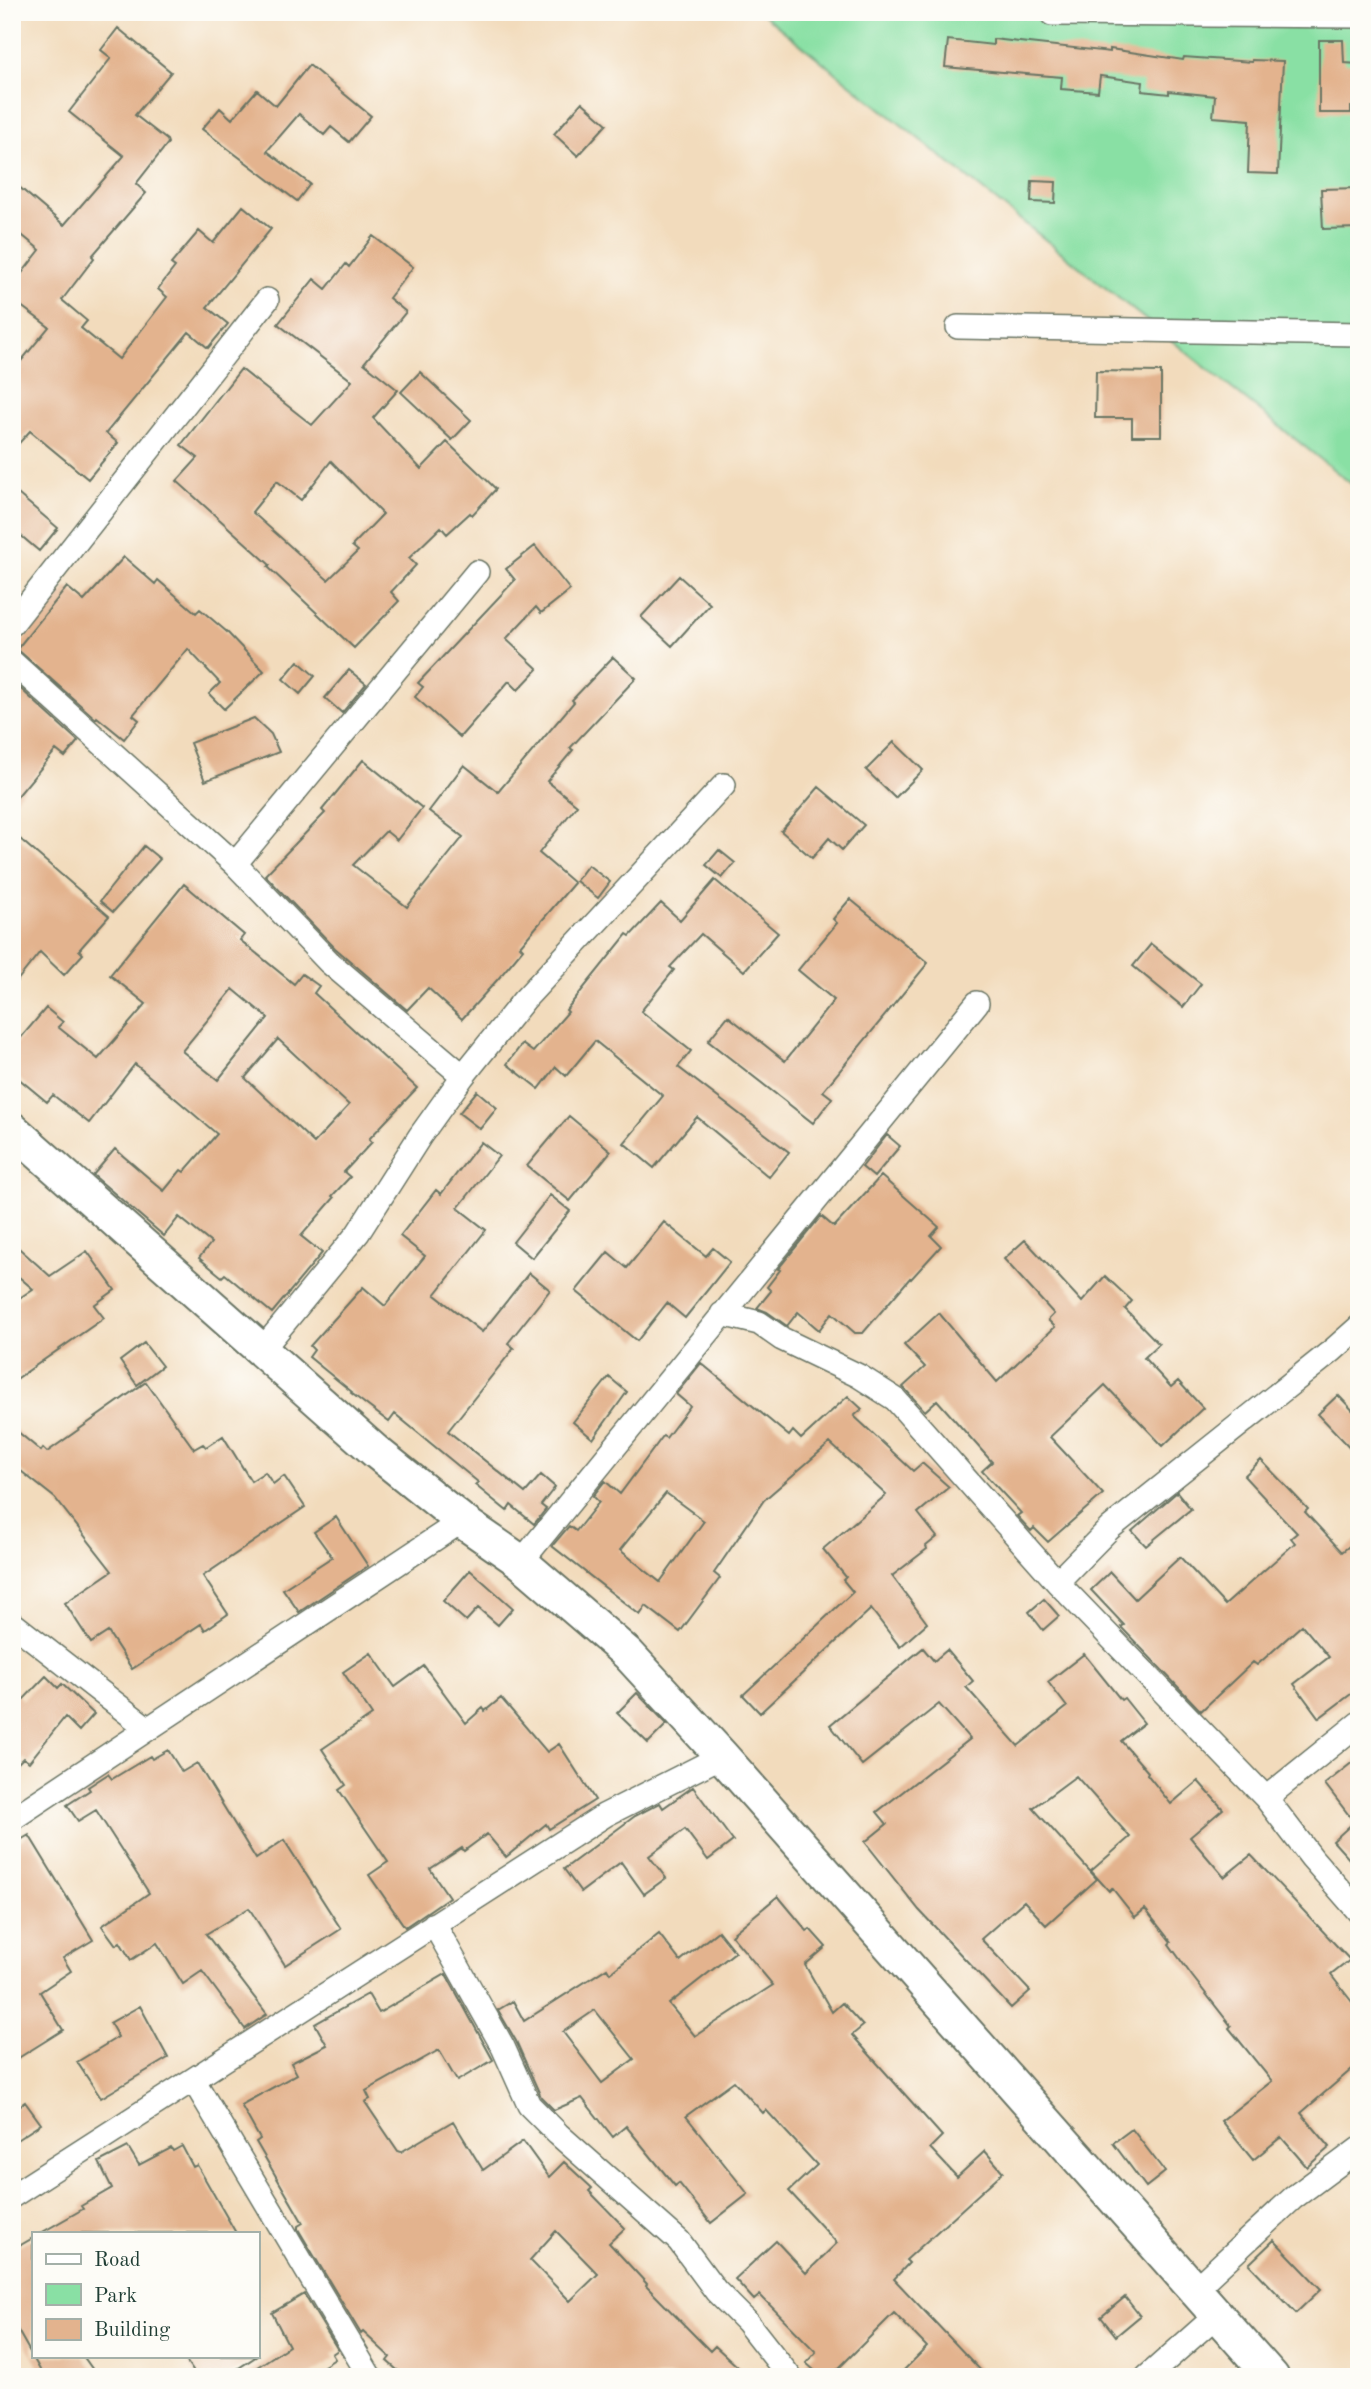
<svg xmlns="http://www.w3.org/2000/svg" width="1371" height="2389" font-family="'Old Standard TT',serif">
<rect width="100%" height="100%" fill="#fdfcf7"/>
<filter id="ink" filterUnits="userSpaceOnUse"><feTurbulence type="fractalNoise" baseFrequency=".0143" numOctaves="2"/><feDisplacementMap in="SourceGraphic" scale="14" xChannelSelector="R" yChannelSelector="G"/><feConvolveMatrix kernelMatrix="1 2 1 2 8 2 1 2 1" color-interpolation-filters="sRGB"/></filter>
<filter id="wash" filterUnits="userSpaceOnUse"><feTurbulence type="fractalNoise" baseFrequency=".00686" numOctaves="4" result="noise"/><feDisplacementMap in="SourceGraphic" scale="28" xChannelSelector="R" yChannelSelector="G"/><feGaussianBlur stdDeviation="1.57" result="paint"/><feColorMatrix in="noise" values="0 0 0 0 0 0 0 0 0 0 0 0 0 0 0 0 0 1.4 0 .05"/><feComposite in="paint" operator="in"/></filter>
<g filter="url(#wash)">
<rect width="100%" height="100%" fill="#f2dbbc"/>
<path fill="#89e0a4" stroke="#548e6c" stroke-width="2" d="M760 12H1359V490Z"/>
<g id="blocks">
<path fill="#e3b38e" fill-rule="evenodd" d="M118 28 171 72 135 115 167 140 168 143 136 184 146 193 92 256 94 258 62 300 87 321 81 328 119 359 167 297 158 289 175 267 171 264 199 231 213 243 243 206 271 229 207 307 228 324 208 348 189 332 106 433 118 443 88 479 30 431 12 451V372L49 327 12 299V286L40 250 12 227V181L64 225 124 156 69 112 111 58 101 50Z
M993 39 1110 52V49L1183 60 1184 57 1252 62V60L1283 61 1278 174 1248 173 1250 120 1213 117 1215 96 1169 91V94L1142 91 1143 82 1100 76 1098 92 1061 89 1062 77 945 67 948 40 993 45Z
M1319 40H1343L1344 63 1359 64V107H1351V113H1319Z
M309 65 371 116 349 142 331 127 324 135 299 114 267 151 310 184 297 201 202 129 220 108 232 119 257 90 276 106Z
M582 102 607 124 578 156 554 134Z
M1032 181 1056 182 1055 203 1031 202Z
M1359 188V228L1323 229 1321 189Z
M373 236 413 267 389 298 406 312 364 363 398 390 373 418 421 469 447 442 496 489 472 515 470 513 447 534 441 527 409 558 416 565 391 592 399 601 354 648 268 567 270 565 177 481 198 458 181 445 241 369 312 425 352 381 278 324 314 279 326 289 346 264 349 267ZM331 461 383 514 352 546 358 551 328 580 252 512 277 481 301 500Z
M1096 371 1161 372V436H1132V418H1095Z
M420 372 471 420 452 440 401 392Z
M12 489 58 528 39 551 12 528Z
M535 546 570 590 541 613 536 607 506 639 538 669 518 690 509 681 460 737 415 697 423 687 418 683 515 580 506 569Z
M124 557 155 584 158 580 196 613 200 609 227 632 264 671 224 709 209 694 220 683 188 649 133 715 139 720 124 739 97 717 96 719 17 649 67 587 84 601Z
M679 576 710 604 672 646 641 617Z
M613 657 636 678 570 748 573 750 547 781 577 805 539 853 574 883 520 946 523 949 498 979 462 1019 428 988 407 1010 335 948 265 875 325 813 322 810 363 760 422 808 397 840 386 831 353 865 407 907 463 837 429 811 464 765 498 792 574 702 572 700Z
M298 661 315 676 300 694 283 679Z
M349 670 366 684 342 713 325 698Z
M12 681 78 741 65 757 56 750 12 803Z
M254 718 271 734 279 752 205 781 190 743Z
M894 742 923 770 895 798 866 770Z
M819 787 864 825 842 850 829 838 812 858 781 831Z
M12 832 109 916 79 950 83 954 64 975 40 952 12 987Z
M144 846 160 859 113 912 100 901Z
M719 850 735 863 722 878 706 865Z
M588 865 610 882 598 898 576 881Z
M715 880 778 933 744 971 701 934 670 967 674 970 641 1011 691 1051 678 1067 789 1152 769 1177 697 1117 654 1168 624 1143 663 1096 595 1041 566 1076 556 1067 539 1089 507 1064 522 1044 533 1052 568 1012 566 1010 627 934 630 936 661 903 680 920Z
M184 884 244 935 240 940 294 984 302 974 319 986 314 993 417 1088 369 1139 372 1142 344 1172 350 1177 332 1196 334 1198 301 1236 322 1253 272 1313 225 1274 222 1277 199 1258 211 1243 179 1217 164 1236 93 1175 115 1149 164 1191 181 1170 184 1172 217 1134 135 1064 89 1123 53 1095 47 1102 12 1073V1048L46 1008 63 1022 58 1027 98 1059 146 1004 110 975ZM233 989 268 1018 218 1080 182 1051ZM278 1039 349 1105 314 1143 245 1078Z
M850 899 928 963 823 1091 832 1098 813 1123 708 1041 728 1016 785 1061 834 1000 798 970 837 923 833 919Z
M1151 944 1201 984 1183 1007 1133 966Z
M477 1091 497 1108 480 1129 459 1113Z
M569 1116 611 1151 570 1201 527 1166Z
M887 1135 900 1146 874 1177 862 1167Z
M481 1142 499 1156 458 1208 486 1230 435 1295 482 1332 529 1273 550 1290 508 1343 514 1348 448 1431 525 1493 541 1475 555 1487 541 1505 546 1509 534 1524 511 1505 507 1511 475 1485 478 1482 395 1414 389 1422 351 1393 352 1392 309 1357 314 1350 310 1346 363 1287 385 1306 425 1256 400 1236 436 1190 441 1194Z
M881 1176 939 1227 931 1236 941 1246 911 1279 910 1278 863 1333H855L832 1313 819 1330 798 1312 787 1326 767 1312 757 1308 771 1291 767 1287 780 1270 778 1269 821 1216 834 1227Z
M550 1195 570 1211 532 1258 513 1242Z
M664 1222 706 1256 713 1248 730 1262 685 1318 667 1303 637 1341 576 1291 608 1252 627 1268Z
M1025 1240 1082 1302 1105 1276 1132 1301 1125 1309 1159 1344 1144 1358 1171 1387 1178 1381 1203 1408 1163 1446 1105 1385 1050 1437 1103 1494 1048 1542 1034 1528 1031 1531 1017 1516 1021 1513 982 1471 992 1462 937 1400 925 1411 903 1387 925 1367 904 1345 939 1313 997 1382 1055 1327 1048 1320 1054 1314 1004 1259Z
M12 1242 50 1276 87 1251 115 1290 94 1305 104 1318 12 1382V1303L33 1289 12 1271Z
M144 1343 162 1366 137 1385 120 1361Z
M701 1363 789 1436 793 1431 801 1439 848 1396 862 1409 854 1416 913 1471 922 1463 949 1487 918 1513 937 1537 926 1546 927 1549 892 1576 927 1623 900 1647 871 1609 760 1713 743 1695 853 1592 843 1580 846 1577 823 1549 886 1495 830 1443 764 1500 714 1573 720 1578 680 1632 646 1606 640 1615 552 1546 569 1526 576 1531 599 1502 593 1496 605 1481 620 1494 663 1436 666 1438 690 1406 676 1394ZM666 1493 704 1521 660 1582 620 1550Z
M609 1377 627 1392 593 1439 573 1422Z
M146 1382 194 1449 203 1444 206 1447 223 1436 251 1481 265 1472 273 1484 284 1476 305 1507 203 1576 228 1614 205 1630 201 1624 132 1669 108 1632 91 1643 65 1603 112 1571 55 1498 12 1464V1427L41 1451 43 1448 47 1452Z
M1338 1395 1359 1417V1457L1318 1414Z
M1261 1460 1308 1509 1305 1512 1342 1552 1359 1538V1688L1319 1718 1294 1684 1329 1657 1302 1625 1257 1665 1253 1662 1201 1711 1121 1627 1124 1625 1091 1590 1110 1572 1135 1599 1180 1557 1225 1605 1295 1543 1291 1538 1297 1533 1244 1476Z
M1177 1492 1191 1509 1146 1546 1132 1531Z
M336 1517 368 1566 299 1612 283 1589 332 1557 314 1532Z
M470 1570 513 1608 498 1625 478 1608 466 1621 443 1601Z
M1044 1599 1059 1616 1043 1630 1029 1612Z
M923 1648 934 1661 947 1650 973 1681 966 1687 1018 1746 1067 1707 1048 1682 1084 1654 1121 1700 1124 1698 1144 1723 1121 1741 1148 1772 1147 1774 1171 1804 1198 1781 1223 1809 1190 1837 1224 1877 1251 1855 1350 1960 1331 1975 1359 2011V2063L1301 2113 1330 2147 1307 2167 1281 2137 1253 2160 1221 2121 1272 2081 1229 2028 1231 2026 1192 1976 1169 1944 1171 1942 1145 1909 1135 1917 1112 1888 1109 1891 1091 1871 1130 1837 1076 1776 1033 1808 1097 1879 1046 1925 1024 1901 981 1939 1030 1991 1011 2008 919 1910 865 1842 887 1824 877 1812 970 1739 939 1704 862 1765 830 1725Z
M371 1653 395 1687 424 1666 466 1723 483 1708 485 1711 501 1698 547 1752 559 1744 595 1800 549 1829 546 1824 506 1857 487 1834 464 1851 462 1848 430 1869 449 1897 405 1927 369 1875 388 1862 339 1790 346 1785 322 1749 372 1715 343 1672Z
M46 1676 58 1688 62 1684 94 1714 79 1731 65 1717 29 1762 23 1758 12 1769V1691L23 1700Z
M637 1693 667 1724 648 1743 617 1713Z
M168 1750 182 1772 197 1763 256 1859 284 1840 341 1929 285 1965 249 1908 206 1934 267 2014 245 2029 202 1971 183 1984 157 1943 131 1960 120 1942 116 1945 102 1926 149 1893 96 1810 78 1821 67 1805 90 1790 88 1787 108 1774 112 1779 150 1756 152 1759Z
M1359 1757V1870L1333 1841 1354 1822 1325 1784Z
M693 1787 733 1841 708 1860 685 1829 649 1856 666 1878 644 1894 621 1862 581 1892 564 1869 635 1816 660 1803 663 1808Z
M29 1835 93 1940 63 1958 71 1971 40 1992 63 2030 12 2062V1845Z
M778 1896 807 1931 810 1929 826 1947 805 1965 832 2012 842 2003 863 2026 852 2035 942 2136 930 2148 957 2177 985 2151 1003 2172 906 2260 909 2263 894 2279 987 2377H897L927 2347 894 2313 830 2377H822L806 2363 816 2352 760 2295 754 2300 735 2279 776 2241 806 2273 837 2243 789 2191 817 2165 766 2110 763 2113 734 2081 686 2116 748 2194 711 2223 679 2183 675 2186 626 2126 613 2137 582 2098 554 2110 541 2097 516 2041 498 2010 513 2001 524 2021 607 1968 610 1973 659 1934 680 1961 718 1931 735 1952 669 2004 695 2036 773 1985 731 1935ZM595 2010 634 2059 602 2083 563 2032Z
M446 1974 493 2060 457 2081 439 2050 366 2091 370 2099 365 2102 398 2151 401 2152 453 2121 483 2170 523 2141 549 2177 564 2162 592 2188 589 2191 625 2228 609 2243 647 2284 646 2286 710 2351 715 2346 749 2377H405L387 2361 390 2357 363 2332 361 2334 298 2229V2226L303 2223 256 2142 260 2139 241 2105 297 2074 291 2063 327 2045 315 2024 368 1994 379 2013ZM556 2231 598 2274 570 2301 530 2260Z
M140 2006 168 2058 101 2098 77 2062 118 2037 110 2023Z
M25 2102 41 2124 12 2143V2111Z
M1132 2129 1165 2172 1146 2187 1113 2143Z
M182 2146 193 2167 197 2165 236 2233H41L83 2209 81 2206 112 2188 99 2162 128 2147 139 2165 171 2148 173 2151Z
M33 2238V2356H83L98 2377H44L12 2320V2250Z
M1274 2240 1321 2289 1296 2313 1249 2264Z
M304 2294 338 2350 332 2354 335 2359 307 2377H242L289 2346 272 2313Z
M1125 2297 1140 2316 1116 2336 1101 2317Z
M183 2356H257L225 2377H197Z"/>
</g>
</g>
<g filter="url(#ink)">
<use href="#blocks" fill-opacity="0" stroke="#697464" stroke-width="2"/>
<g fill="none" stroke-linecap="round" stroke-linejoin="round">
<defs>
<path id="street" d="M1052 14 1359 16
M958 327 1359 334
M12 624 267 300
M12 662 235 864 329 962 463 1076
M235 864 477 572
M722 1314 759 1323 782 1339 859 1376 895 1399 1057 1582 1266 1798 1312 1858 1359 1912
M261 1351 358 1233 420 1136 463 1076 524 1000 724 785
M521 1562 977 1003
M1057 1582 1110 1528 1333 1350 1359 1327
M12 1623 147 1728
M1266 1798 1359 1723
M12 1819 462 1521
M434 1924 503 2047 529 2105 558 2134 679 2241 716 2291 746 2321 790 2377
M194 2081 370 2377
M12 2196 605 1815 722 1756
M1195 2289 1293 2198 1359 2149
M1147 2377 1218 2314"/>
<path id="secondary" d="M12 1129 375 1451 462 1521 521 1562 628 1654 722 1756 1272 2377"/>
</defs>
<use href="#street" stroke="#697464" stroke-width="26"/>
<use href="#secondary" stroke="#697464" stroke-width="37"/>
<use href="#street" stroke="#fff" stroke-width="23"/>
<use href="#secondary" stroke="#fff" stroke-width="33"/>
</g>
</g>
<rect width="1371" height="2389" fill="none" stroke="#fdfcf7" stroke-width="42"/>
<rect x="32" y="2232" width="228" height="126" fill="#fdfcf7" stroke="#a4b0a9" stroke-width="2"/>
<rect x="46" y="2254" width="35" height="10" fill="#ffffff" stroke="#a4b0a9" stroke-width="2"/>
<text x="94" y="2266" font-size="21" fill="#1f3d34">Road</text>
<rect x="46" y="2284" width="35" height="21" fill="#89e0a4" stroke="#a4b0a9" stroke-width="2"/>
<text x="94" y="2302" font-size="21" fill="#1f3d34">Park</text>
<rect x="46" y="2319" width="35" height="21" fill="#e3b38e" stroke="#a4b0a9" stroke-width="2"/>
<text x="94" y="2336" font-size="21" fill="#1f3d34">Building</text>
</svg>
